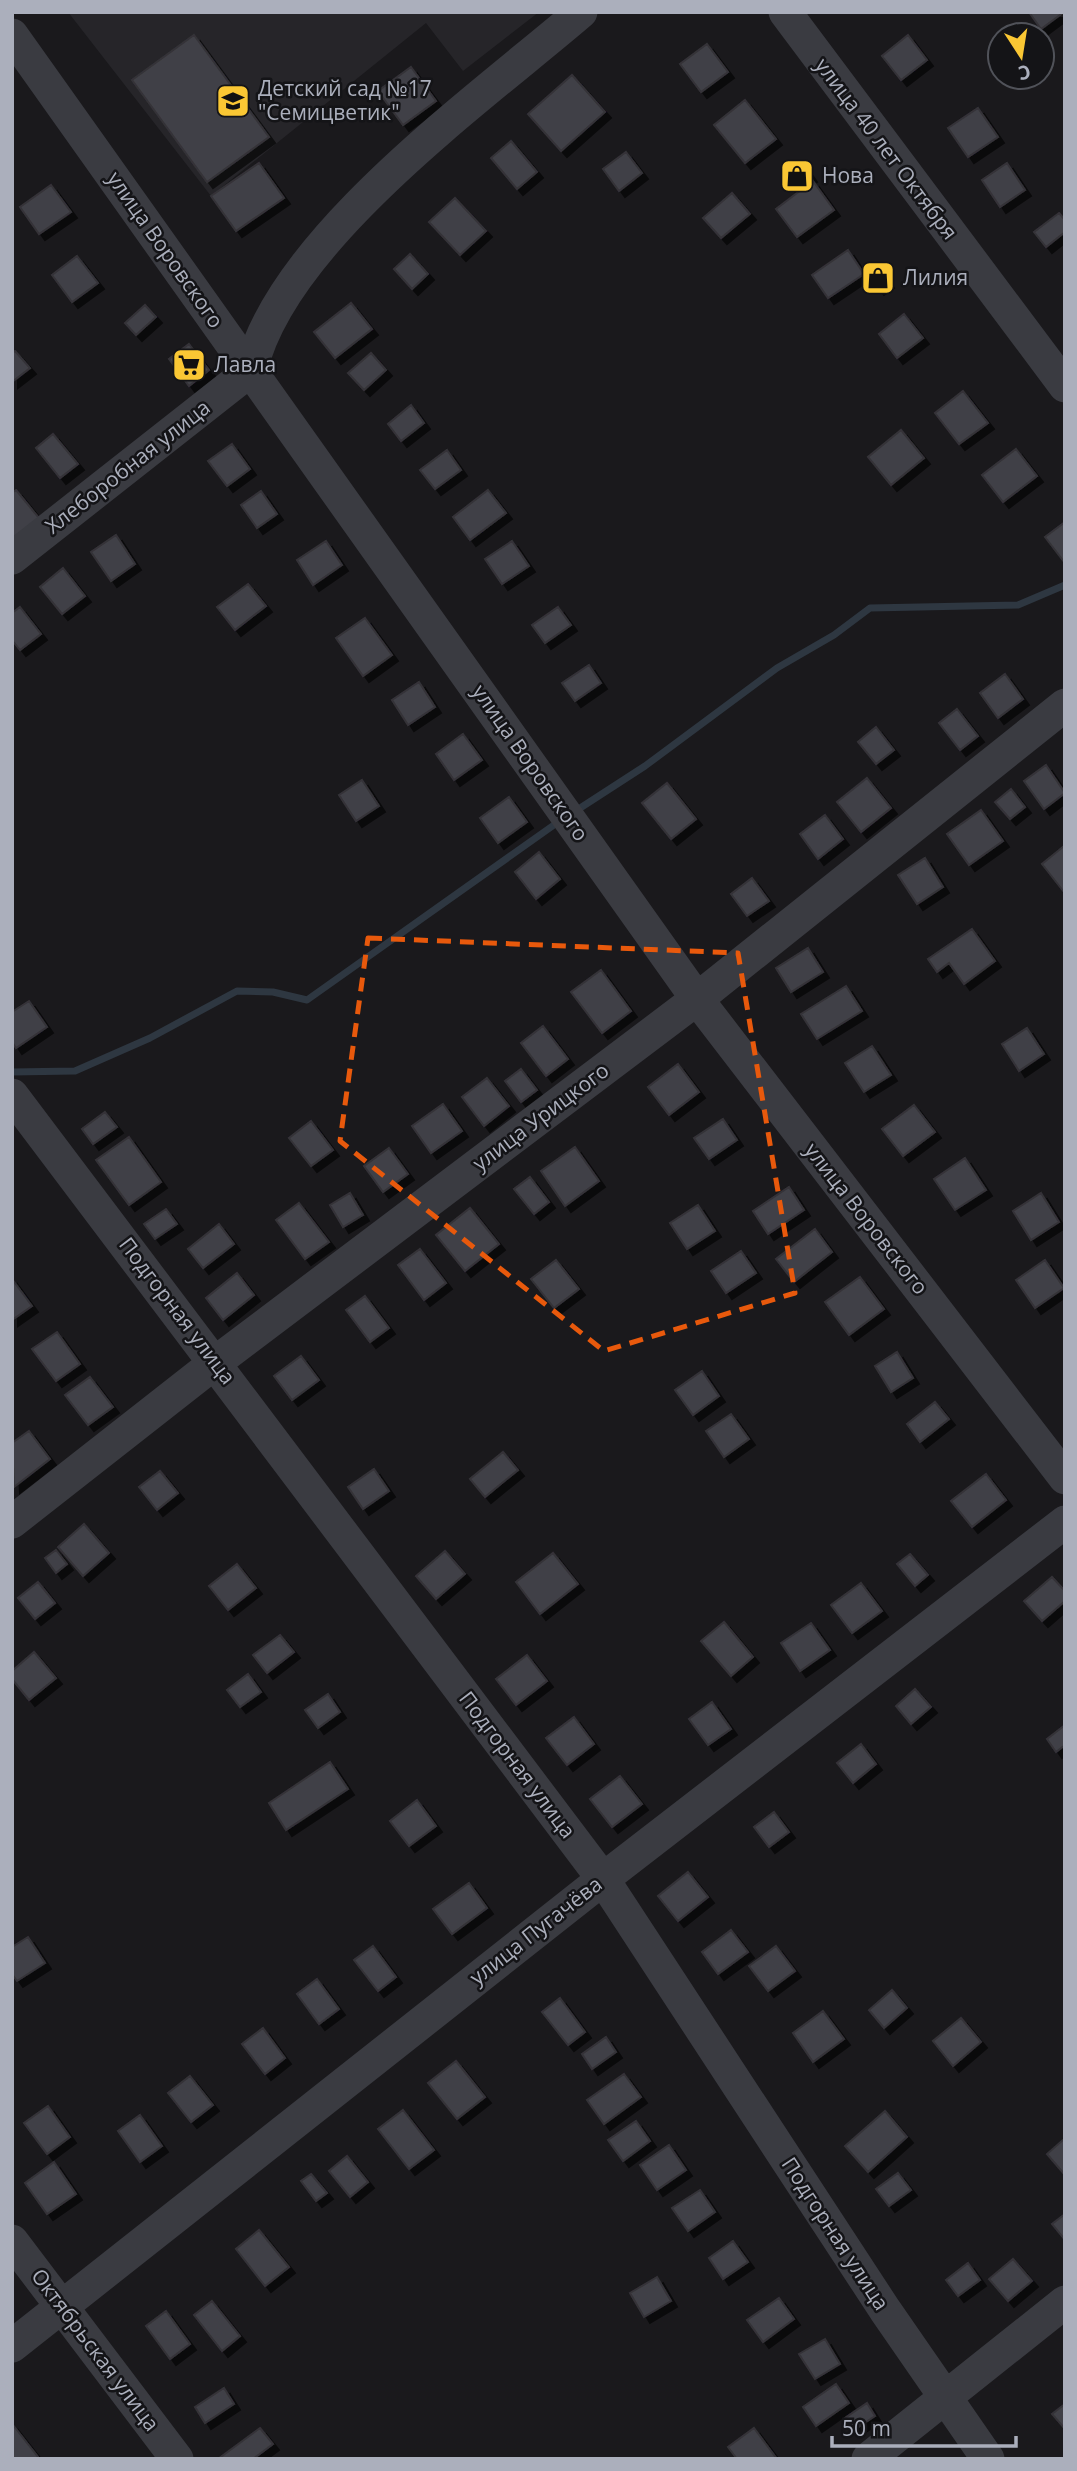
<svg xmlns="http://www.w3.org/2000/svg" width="1077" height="2471" font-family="'Open Sans',sans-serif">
<defs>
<filter id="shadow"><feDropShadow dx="6" dy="6" stdDeviation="0" flood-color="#0009"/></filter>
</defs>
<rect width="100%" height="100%" fill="#1a191c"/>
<path fill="#262529" d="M68 12H539L463 71 426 23 211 196Z"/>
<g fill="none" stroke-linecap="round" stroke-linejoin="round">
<path stroke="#2e3741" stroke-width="7" d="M574 812 645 766 777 668 834 635 870 608 1018 605 1065 585
M12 1072 75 1071 150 1038 237 991 273 992 307 1000 561 820"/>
</g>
<path fill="#414146" stroke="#343338" stroke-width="2" filter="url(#shadow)" d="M1029 12H1064L1041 29Z
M194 35 269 137 207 182 132 80Z
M908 35 927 60 901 80 882 56Z
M707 44 728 72 701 92 680 64Z
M411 67 436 101 403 125 378 91Z
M572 75 605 112 561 151 528 114Z
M745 100 776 139 745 163 714 125Z
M978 108 998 137 968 157 948 128Z
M511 141 537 172 517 189 491 158Z
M626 152 642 173 619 191 603 169Z
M259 163 284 198 236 231 211 196Z
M802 163 811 176 792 190 783 177Z
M1007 163 1025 190 1000 207 982 180Z
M813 181 834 210 797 237 776 209Z
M51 185 71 212 39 234 20 207Z
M732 193 750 214 721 238 703 218Z
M455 198 486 231 460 255 429 222Z
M1059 213 1065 220V232L1046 247 1034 232Z
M848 250 864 274 828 298 812 275Z
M410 254 428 274 412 289 394 269Z
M77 256 98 283 72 302 52 275Z
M877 267 888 282 878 289 867 275Z
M351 303 372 329 335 358 314 332Z
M145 305 156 317 136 335 125 323Z
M904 314 923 338 897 358 879 334Z
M189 344 209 370 189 386 169 359Z
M15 351 30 368 12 382V353Z
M371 353 386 370 364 390 348 373Z
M963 391 988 423 959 444 935 413Z
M411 405 424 423 401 441 388 424Z
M901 430 924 458 891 485 868 457Z
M53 434 78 464 60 478 36 448Z
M232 444 250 469 227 486 208 461Z
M1016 449 1037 476 1003 502 982 475Z
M447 450 461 470 435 489 420 470Z
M16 490 39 518 12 539V493Z
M488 490 506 513 470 540 453 517Z
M261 491 277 514 257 528 241 505Z
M1065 522V563L1045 537Z
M116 535 135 564 111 581 91 552Z
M326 541 342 565 313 585 297 560Z
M512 541 529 566 502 584 485 559Z
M63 568 85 596 62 614 40 587Z
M248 584 266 606 235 630 217 607Z
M20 607 41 634 20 650 12 640V613Z
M558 607 571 625 545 643 532 625Z
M365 618 392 655 363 676 336 638Z
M589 665 601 683 575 701 562 683Z
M1005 674 1023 699 998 718 980 693Z
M419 682 435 707 408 725 392 700Z
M957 709 978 736 960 750 939 723Z
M876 727 894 750 876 764 858 742Z
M463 734 482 760 454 780 436 754Z
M1046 765 1065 793 1044 809 1024 781Z
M867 778 891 808 861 832 837 802Z
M362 780 379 806 356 821 339 795Z
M667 783 696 819 671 839 642 803Z
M1011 789 1025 807 1010 819 995 802Z
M509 797 527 822 498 843 480 818Z
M981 810 1003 841 969 865 947 834Z
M825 815 843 839 818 859 800 834Z
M1064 846 1065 847 1064 892 1042 864Z
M539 852 560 879 536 899 515 872Z
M925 858 943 887 917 904 898 875Z
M752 878 769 901 747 916 731 894Z
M972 929 995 961 964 984 949 963 937 972 928 959Z
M808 948 823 972 791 992 776 968Z
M601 970 631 1011 602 1033 571 992Z
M846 986 862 1011 817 1039 801 1014Z
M29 1001 47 1027 16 1048 12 1042V1012Z
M543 1026 568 1059 546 1076 521 1043Z
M1027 1028 1044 1054 1019 1071 1002 1044Z
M872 1046 891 1075 864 1092 845 1063Z
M678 1064 699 1092 669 1115 648 1087Z
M521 1069 537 1090 521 1102 505 1081Z
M487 1078 509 1106 484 1126 462 1097Z
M443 1104 462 1131 431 1153 412 1126Z
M914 1105 935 1132 903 1156 882 1129Z
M105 1112 117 1127 93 1144 82 1129Z
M723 1119 737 1140 709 1159 694 1138Z
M311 1121 333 1150 311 1166 289 1138Z
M129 1137 161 1182 129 1205 96 1160Z
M575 1147 599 1181 565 1206 541 1171Z
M389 1148 408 1174 383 1192 364 1166Z
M965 1158 986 1190 955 1210 934 1179Z
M530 1177 549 1202 534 1214 514 1189Z
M789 1187 804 1210 768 1234 753 1211Z
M350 1193 363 1215 343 1227 330 1205Z
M1041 1193 1059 1222 1031 1240 1013 1211Z
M299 1203 329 1242 305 1259 276 1220Z
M698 1205 715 1231 687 1249 670 1223Z
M470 1208 499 1244 465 1271 436 1235Z
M166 1209 177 1224 155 1239 144 1224Z
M219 1224 234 1244 203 1268 188 1249Z
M815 1229 832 1252 794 1282 776 1259Z
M420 1249 446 1283 424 1300 398 1265Z
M741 1251 756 1273 726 1293 711 1271Z
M556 1260 579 1289 554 1308 531 1279Z
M1045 1260 1064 1288 1035 1308 1016 1280Z
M237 1273 254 1295 223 1320 206 1298Z
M860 1277 884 1309 849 1335 825 1302Z
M12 1279 32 1306 12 1320Z
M365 1296 389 1328 370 1342 346 1310Z
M57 1332 80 1364 56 1381 32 1349Z
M897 1352 913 1378 891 1392 875 1366Z
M301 1356 319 1380 292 1400 274 1376Z
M702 1371 719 1396 693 1415 675 1390Z
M90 1377 113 1407 88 1425 65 1395Z
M935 1402 949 1419 920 1442 907 1424Z
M731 1414 749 1439 724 1457 706 1431Z
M29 1431 50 1459 14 1487 12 1443Z
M503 1452 518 1470 485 1497 470 1479Z
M374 1469 389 1491 363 1509 348 1487Z
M160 1471 178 1493 157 1510 139 1487Z
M986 1474 1006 1500 972 1527 951 1501Z
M84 1524 109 1553 83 1576 58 1547Z
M56 1550 67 1564 56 1573 45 1558Z
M445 1551 465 1574 436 1599 416 1576Z
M553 1553 578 1584 540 1614 516 1582Z
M910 1554 928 1575 915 1586 897 1564Z
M237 1564 256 1588 228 1610 209 1586Z
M1052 1577 1065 1591V1601L1042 1621 1024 1601Z
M38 1582 55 1603 35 1619 18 1598Z
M861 1583 882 1611 852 1633 831 1605Z
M724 1622 753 1657 731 1676 701 1641Z
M811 1623 830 1650 800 1671 781 1643Z
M280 1635 294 1652 267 1673 253 1655Z
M34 1652 56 1678 29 1700 12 1679V1671Z
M527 1655 547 1681 516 1705 496 1679Z
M248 1674 261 1692 240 1707 227 1690Z
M915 1689 931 1707 911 1724 896 1706Z
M328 1694 340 1712 318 1728 305 1710Z
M712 1702 731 1729 708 1745 689 1719Z
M574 1717 594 1744 567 1765 546 1738Z
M1065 1725V1745L1056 1752 1047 1739Z
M861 1744 876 1764 853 1783 837 1763Z
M330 1762 348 1789 286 1830 269 1803Z
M620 1776 642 1804 612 1827 590 1799Z
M417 1800 436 1826 409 1846 390 1821Z
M774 1812 789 1832 769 1847 754 1827Z
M688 1872 708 1897 678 1921 658 1896Z
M469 1883 487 1908 452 1934 433 1909Z
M731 1930 748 1952 718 1974 702 1952Z
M28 1937 45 1963 17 1981 12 1974V1947Z
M373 1946 396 1977 378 1991 354 1960Z
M776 1946 795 1971 768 1991 749 1966Z
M317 1979 339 2009 319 2024 297 1994Z
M892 1990 907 2008 884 2028 869 2010Z
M560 1998 585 2032 568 2045 542 2012Z
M823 2011 844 2039 813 2062 793 2033Z
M961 2018 981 2042 953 2066 933 2041Z
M263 2028 285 2058 265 2074 242 2044Z
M606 2037 616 2052 592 2069 582 2054Z
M456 2061 485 2097 457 2119 428 2083Z
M624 2074 641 2097 604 2124 587 2100Z
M190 2076 213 2105 191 2122 168 2093Z
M48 2106 70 2137 47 2154 24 2123Z
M403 2110 434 2150 409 2169 378 2129Z
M885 2111 907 2137 868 2172 845 2146Z
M140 2115 162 2146 140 2162 118 2131Z
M636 2121 650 2141 623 2161 608 2140Z
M1064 2139 1065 2140V2175L1047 2154Z
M669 2145 686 2170 657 2190 640 2165Z
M347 2156 368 2182 350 2197 329 2171Z
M54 2162 76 2194 47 2214 25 2183Z
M898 2173 911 2190 889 2206 876 2189Z
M311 2174 327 2193 316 2201 301 2181Z
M700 2190 715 2212 688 2231 672 2208Z
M1065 2214V2240L1052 2224Z
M259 2230 289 2267 265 2286 236 2249Z
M733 2241 748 2262 723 2279 709 2258Z
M1013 2259 1032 2281 1008 2301 989 2279Z
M968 2263 980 2280 958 2296 946 2280Z
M657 2277 671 2301 644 2317 630 2293Z
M779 2298 794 2319 763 2342 747 2320Z
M212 2301 240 2336 222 2351 194 2315Z
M166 2311 190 2344 170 2359 146 2326Z
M825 2339 840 2364 815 2379 799 2354Z
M836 2384 849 2403 816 2426 803 2407Z
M224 2388 234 2404 205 2423 195 2407Z
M867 2403 875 2416 854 2430 845 2418Z
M1065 2404V2429L1052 2414Z
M13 2425 38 2457 36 2459H12Z
M260 2428 273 2444 253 2459H218Z
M754 2428 777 2459H737L728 2447Z"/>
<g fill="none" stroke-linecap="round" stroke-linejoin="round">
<path stroke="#3a3b41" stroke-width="33" d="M785 12 1065 386
M12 35 697 999 1065 1478
M12 558 251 370C281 240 481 98 581 12
M12 1095 603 1879 885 2310 988 2459
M12 1522 216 1362 697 999 1065 705
M12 2241 177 2459
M12 2346 603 1879 1065 1522
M868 2459 1065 2302"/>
</g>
<path fill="none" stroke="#e8590c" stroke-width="5" stroke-dasharray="14 9" stroke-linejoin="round" d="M368 938 738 953 795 1293 604 1351 340 1141Z"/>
<defs>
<symbol id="school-square" viewBox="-11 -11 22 22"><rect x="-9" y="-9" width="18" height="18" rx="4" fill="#fac734" stroke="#141417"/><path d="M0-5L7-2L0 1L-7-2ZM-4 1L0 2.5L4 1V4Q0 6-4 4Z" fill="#111"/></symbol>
<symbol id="shop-square" viewBox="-11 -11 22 22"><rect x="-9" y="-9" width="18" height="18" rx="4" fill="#fac734" stroke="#141417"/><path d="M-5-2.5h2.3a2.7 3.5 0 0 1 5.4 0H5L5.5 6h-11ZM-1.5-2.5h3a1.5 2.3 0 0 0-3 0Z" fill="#111"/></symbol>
<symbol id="supermarket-square" viewBox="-11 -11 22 22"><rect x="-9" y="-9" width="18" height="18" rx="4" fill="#fac734" stroke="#141417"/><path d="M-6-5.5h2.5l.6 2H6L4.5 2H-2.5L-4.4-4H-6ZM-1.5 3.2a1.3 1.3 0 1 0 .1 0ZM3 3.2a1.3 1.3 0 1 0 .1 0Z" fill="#111"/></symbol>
</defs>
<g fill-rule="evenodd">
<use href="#school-square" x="214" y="82" width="38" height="38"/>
<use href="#shop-square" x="778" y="157" width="38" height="38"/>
<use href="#shop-square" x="859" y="259" width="38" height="38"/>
<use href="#supermarket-square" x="170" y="346" width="38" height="38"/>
</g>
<g text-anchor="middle" stroke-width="5" stroke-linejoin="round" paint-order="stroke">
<g font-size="21" fill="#abafbc" stroke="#141417" text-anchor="start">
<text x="258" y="96">Детский сад №17<tspan x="258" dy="24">"Семицветик"</tspan></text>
<text x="822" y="183">Нова</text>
<text x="903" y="285">Лилия</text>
<text x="214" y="372">Лавла</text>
</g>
<g font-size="21" fill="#abafbc" stroke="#141417">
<text transform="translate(886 149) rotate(53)" y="7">улица 40 лет Октября</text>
<text transform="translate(165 250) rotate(55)" y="7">улица Воровского</text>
<text transform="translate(128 467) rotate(-38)" y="7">Хлеборобная улица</text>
<text transform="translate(530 763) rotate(55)" y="7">улица Воровского</text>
<text transform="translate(541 1117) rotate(-37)" y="7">улица Урицкого</text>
<text transform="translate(866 1219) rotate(52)" y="7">улица Воровского</text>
<text transform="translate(177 1311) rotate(53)" y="7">Подгорная улица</text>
<text transform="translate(517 1765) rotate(53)" y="7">Подгорная улица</text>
<text transform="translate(536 1931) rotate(-38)" y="7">улица Пугачёва</text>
<text transform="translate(835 2234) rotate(57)" y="7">Подгорная улица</text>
<text transform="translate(95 2350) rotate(53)" y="7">Октябрьская улица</text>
</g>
</g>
<rect width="1077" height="2471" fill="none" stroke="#abafbc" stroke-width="28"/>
<g transform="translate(1021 56) rotate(168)"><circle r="33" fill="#141417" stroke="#505259" stroke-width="2"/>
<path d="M0-5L12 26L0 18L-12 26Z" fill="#fac734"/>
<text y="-10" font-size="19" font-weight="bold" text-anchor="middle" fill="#abafbc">С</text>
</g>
<path d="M832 2436v10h184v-10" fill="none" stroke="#abafbc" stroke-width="3.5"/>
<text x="842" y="2436" font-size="21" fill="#abafbc" stroke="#141417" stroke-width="5" paint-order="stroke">50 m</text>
</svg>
